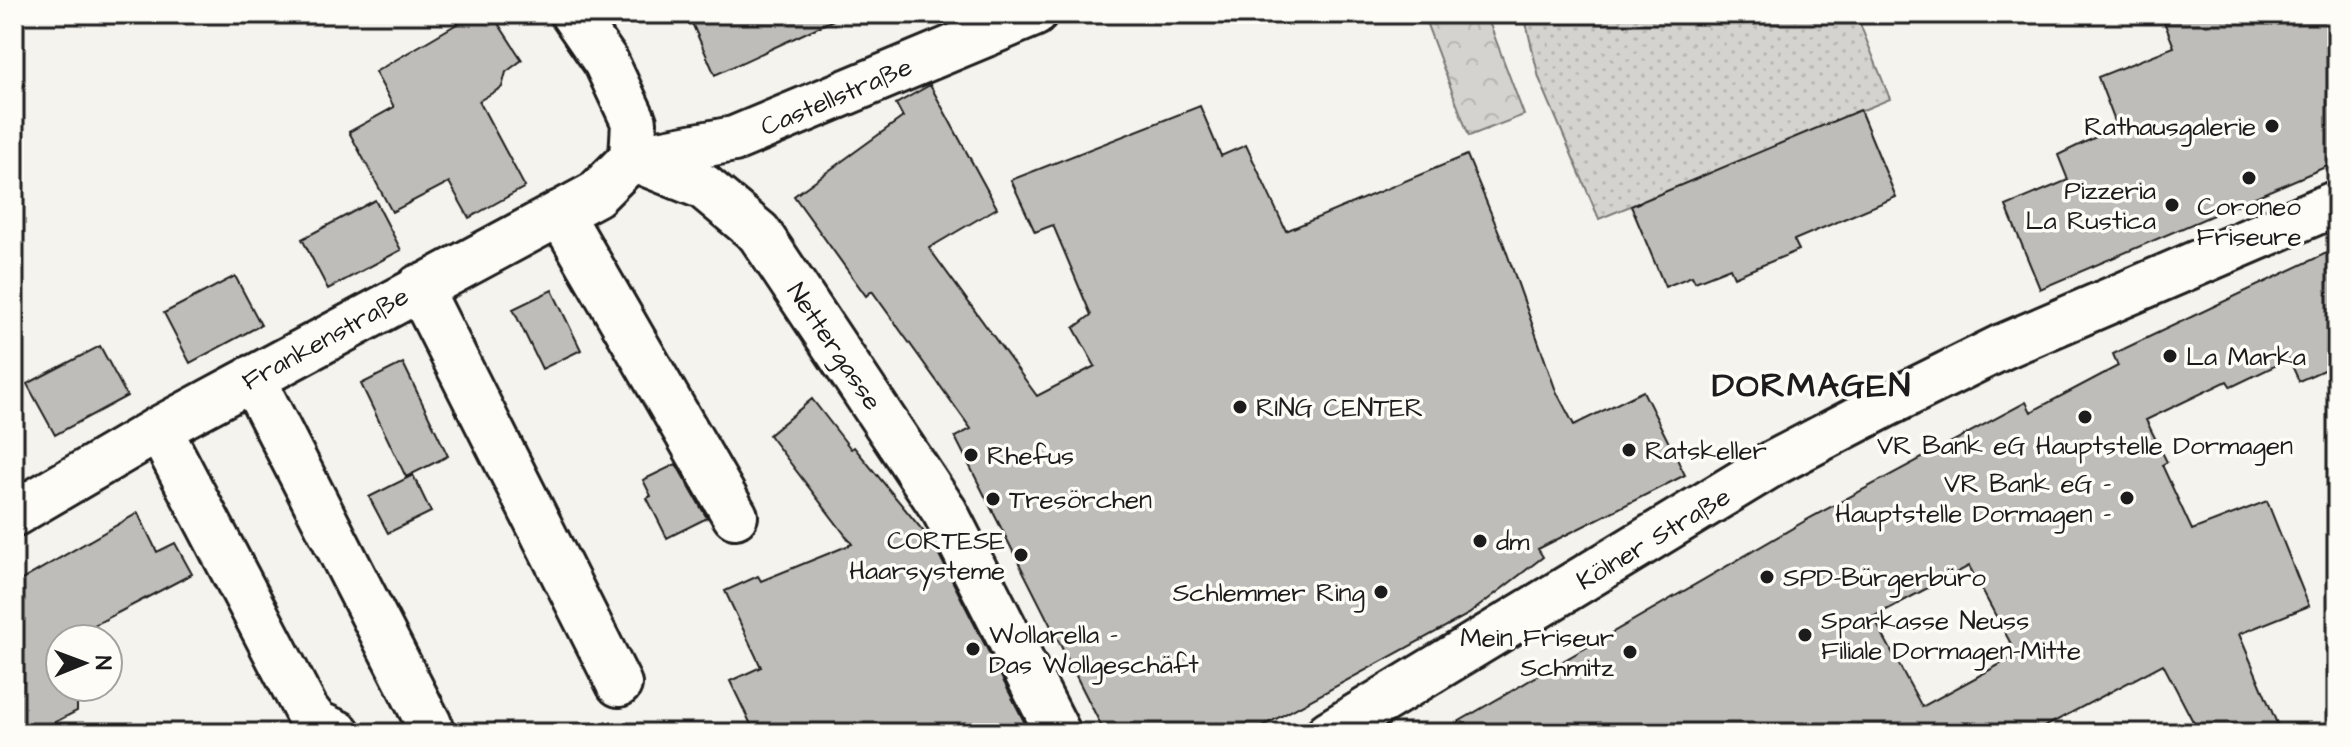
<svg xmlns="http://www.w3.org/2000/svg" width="2351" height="747" font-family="'Architects Daughter',sans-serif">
<defs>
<pattern id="grass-dots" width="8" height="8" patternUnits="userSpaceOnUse" patternTransform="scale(2)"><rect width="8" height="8" fill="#d4d3cf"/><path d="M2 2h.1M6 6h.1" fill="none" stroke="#b5b5b1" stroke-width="1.8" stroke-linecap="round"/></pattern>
<pattern id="forest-crowns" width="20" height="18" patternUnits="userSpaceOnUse" patternTransform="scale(2)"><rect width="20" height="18" fill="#d4d3cf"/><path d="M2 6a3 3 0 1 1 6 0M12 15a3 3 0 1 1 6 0" fill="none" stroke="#b5b5b1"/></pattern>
</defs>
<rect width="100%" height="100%" fill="#f4f3ee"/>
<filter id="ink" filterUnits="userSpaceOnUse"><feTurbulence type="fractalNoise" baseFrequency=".0125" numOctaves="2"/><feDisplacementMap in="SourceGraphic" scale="16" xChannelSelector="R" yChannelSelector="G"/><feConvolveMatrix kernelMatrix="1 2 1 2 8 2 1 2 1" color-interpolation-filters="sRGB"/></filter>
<g filter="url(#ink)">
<path fill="url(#grass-dots)" stroke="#787876" stroke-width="2" d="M1547 14H1856L1890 99 1599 219 1539 78 1526 23Z"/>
<path fill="url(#forest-crowns)" stroke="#787876" stroke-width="2" d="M1423 14H1486L1524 115 1469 136Z"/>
<path fill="#bebdba" stroke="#1c1c1c" stroke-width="2" fill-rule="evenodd" d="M474 14H492L522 60 506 72 502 87 479 101 525 187 469 218 449 182 392 212 349 132 394 107 375 72Z
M688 14H846L715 75Z
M2161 14H2337V162L2040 289 2006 206 2068 180 2058 155 2117 127 2098 77 2174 47Z
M930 85 997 208 929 248 1037 396 1095 366 1074 328 1091 315 1053 225 1035 232 1011 180 1200 106 1221 156 1246 145 1286 231 1467 155 1503 242 1556 391 1574 425 1643 391 1685 475 1538 549 1543 557 1469 614 1250 733H1105L955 437 971 429 872 291 866 296 794 196 903 117 896 104Z
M1860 110 1896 197 1794 240 1799 250 1734 277 1730 268 1695 282 1692 276 1665 287 1631 206Z
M375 200 401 250 328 289 302 239Z
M2337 248V364L2299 381 2289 359 2231 387 2227 381 2146 420 2167 462 2162 465 2192 530 2267 501 2309 606 2239 634 2281 733H2199L2163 664 2033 733H1439L1810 518 2026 402 2031 412 2118 366 2113 354ZM1969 566 2017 655 1922 707 1873 617Z
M235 276 261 325 190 363 164 313Z
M552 290 581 350 542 369 513 309Z
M100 346 127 396 55 435 27 384Z
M403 363 448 456 406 477 361 384Z
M812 399 851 449 854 447 933 543 1030 733H755L730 681 761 667 725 591 758 576 761 581 852 544 769 435Z
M676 464 707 518 667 538 647 498 651 496 643 480Z
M413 475 431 512 388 533 369 497Z
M138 513 157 552 175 543 192 574 68 639H60V643L52 648 60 664V687H72L77 697V711L34 733H14V574L18 582Z"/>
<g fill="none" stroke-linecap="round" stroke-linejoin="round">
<defs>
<path id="minor" d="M573 14 606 62 634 122 632 158
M632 158 704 187 759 233 945 512 1058 733
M632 158 734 139 1034 14
M560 213 735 516
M419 287 619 684
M252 378 429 724
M159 429 306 710 316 723 338 733
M14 514 159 429 596 194 632 158
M1329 733 1774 463 1883 406 2002 347 2337 203"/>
</defs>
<use href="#minor" stroke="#1c1c1c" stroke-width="50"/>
<use href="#minor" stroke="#fdfcf7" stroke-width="44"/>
</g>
</g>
<g fill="#1c1c1c" stroke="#fdfcf7" stroke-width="3">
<circle cx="2272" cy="126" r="8"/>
<circle cx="2249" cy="178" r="8"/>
<circle cx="2172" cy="205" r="8"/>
<circle cx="2170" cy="356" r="8"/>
<circle cx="1240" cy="407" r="8"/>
<circle cx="2085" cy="417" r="8"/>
<circle cx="1629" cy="450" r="8"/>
<circle cx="971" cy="455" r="8"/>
<circle cx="2127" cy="498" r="8"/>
<circle cx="993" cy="499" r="8"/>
<circle cx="1480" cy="541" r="8"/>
<circle cx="1021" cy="555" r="8"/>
<circle cx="1767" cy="577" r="8"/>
<circle cx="1381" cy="592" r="8"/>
<circle cx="1805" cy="635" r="8"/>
<circle cx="973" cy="649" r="8"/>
<circle cx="1630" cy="652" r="8"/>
</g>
<g text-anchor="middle" stroke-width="7" stroke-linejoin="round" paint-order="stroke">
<g font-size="26" fill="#1c1c1c" stroke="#fdfcf7">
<text transform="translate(836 96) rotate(-23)" y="9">Castellstraße</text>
<text transform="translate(325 338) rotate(-29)" y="9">Frankenstraße</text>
<text transform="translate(835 346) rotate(56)" y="9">Nettergasse</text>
<text transform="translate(1653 538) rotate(-31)" y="9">Kölner Straße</text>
</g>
<g font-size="26" fill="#1c1c1c" stroke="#fdfcf7" text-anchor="start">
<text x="2256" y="135" text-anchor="end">Rathausgalerie</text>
<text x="2156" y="199" text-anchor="end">Pizzeria<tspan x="2156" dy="30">La Rustica</tspan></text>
<text x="2249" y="215" text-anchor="middle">Coroneo<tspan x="2249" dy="30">Friseure</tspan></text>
<text x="2186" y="365">La Marka</text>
<text x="1256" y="416">RING CENTER</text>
<text x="2085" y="454" text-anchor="middle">VR Bank eG Hauptstelle Dormagen</text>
<text x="1645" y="459">Ratskeller</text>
<text x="987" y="464">Rhefus</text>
<text x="2111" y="492" text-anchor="end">VR Bank eG -<tspan x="2111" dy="30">Hauptstelle Dormagen -</tspan></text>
<text x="1009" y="508">Tresörchen</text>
<text x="1005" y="549" text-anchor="end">CORTESE<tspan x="1005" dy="30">Haarsysteme</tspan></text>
<text x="1496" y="550">dm</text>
<text x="1783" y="586">SPD-Bürgerbüro</text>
<text x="1365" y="601" text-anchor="end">Schlemmer Ring</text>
<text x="1821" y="629">Sparkasse Neuss<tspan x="1821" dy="30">Filiale Dormagen-Mitte</tspan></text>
<text x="989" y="643">Wollarella -<tspan x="989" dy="30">Das Wollgeschäft</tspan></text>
<text x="1614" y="646" text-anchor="end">Mein Friseur<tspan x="1614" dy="30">Schmitz</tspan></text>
</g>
<g font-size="34" font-weight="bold" letter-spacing="2" fill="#1c1c1c" stroke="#fdfcf7">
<text x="1812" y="396">DORMAGEN</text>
</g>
</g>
<rect width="2351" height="747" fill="none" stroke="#fdfcf7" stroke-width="48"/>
<rect x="24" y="24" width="2303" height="699" fill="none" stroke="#1c1c1c" stroke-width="3" filter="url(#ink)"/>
<g transform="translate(84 663) rotate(89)"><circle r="38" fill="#fdfcf7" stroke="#a3a29f" stroke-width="2"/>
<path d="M0-6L14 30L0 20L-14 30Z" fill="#1c1c1c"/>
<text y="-12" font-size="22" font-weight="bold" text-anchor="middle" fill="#1c1c1c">N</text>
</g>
</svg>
